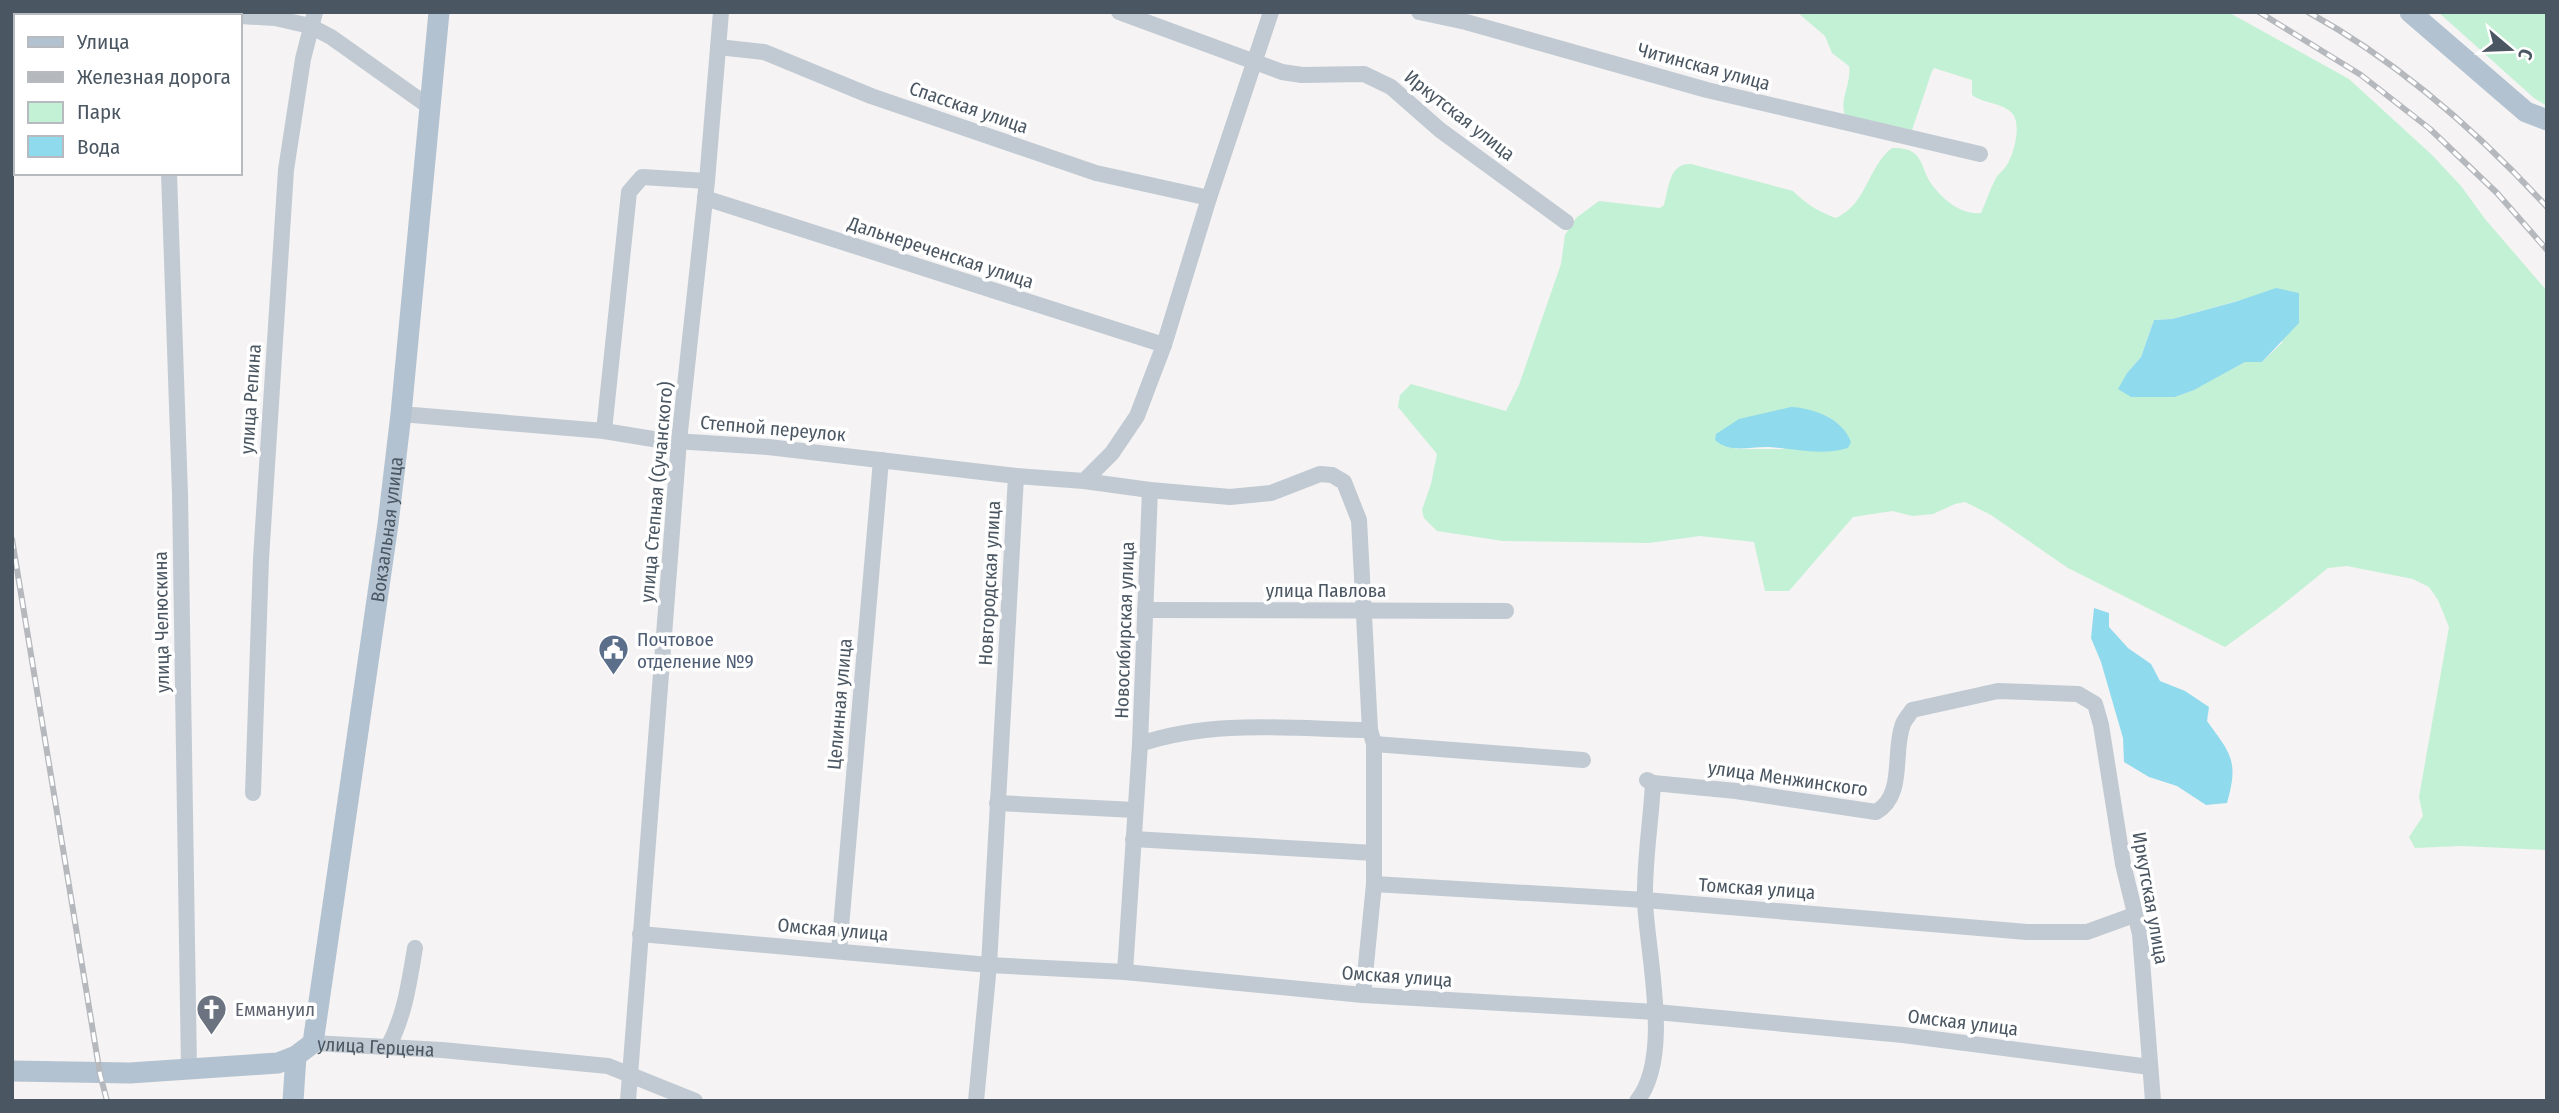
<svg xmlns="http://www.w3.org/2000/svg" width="2559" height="1113" font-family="'Fira Sans Condensed',sans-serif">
<rect width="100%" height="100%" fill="#f5f3f3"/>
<path fill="#c3f1d5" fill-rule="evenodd" d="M1797 12H2228L2349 79 2432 155 2461 186 2485 219 2547 291V850L2462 846 2415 848 2409 837 2423 816 2419 797 2449 627 2438 600 2429 587 2413 579 2347 566 2328 568 2276 610 2225 647 2068 568 1991 515 1965 502 1955 504 1933 514 1913 516 1892 511 1853 517 1789 591H1765L1754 542 1700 536 1649 543 1503 541 1437 531 1424 518 1422 510 1431 484 1437 454 1398 407 1400 395 1411 384 1506 411 1519 385 1561 264 1565 235 1576 218 1599 201 1660 208 1664 205C1669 187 1669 163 1691 164L1793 191C1806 204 1819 212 1836 218 1867 204 1868 166 1892 148 1899 148 1907 148 1914 153 1923 160 1924 173 1930 182 1942 199 1960 215 1981 213 1986 202 1990 189 1996 178 1999 173 2004 170 2007 165 2014 153 2022 125 2012 113 2001 102 1984 104 1972 95V80L1934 68 1932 71 1912 130 1845 115C1839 100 1852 82 1849 66L1832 53 1825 36ZM2237 301 2283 342 2262 362H2245L2193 390 2175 397H2131L2127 373 2141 357 2154 320 2172 319ZM1791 407 1784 449H1734Z
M2438 12H2547V106L2534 98Z"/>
<path fill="#90daee" d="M2276 288 2299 293V323L2262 362H2245L2194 390 2175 397H2131L2118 389 2127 373 2141 357 2154 320 2172 319 2238 301Z
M1791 407C1814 408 1843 419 1851 442L1848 448C1820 456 1797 449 1769 447 1750 446 1730 454 1715 440L1716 434 1739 419Z
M2094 608 2109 613V627L2128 648 2151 664 2160 681 2185 691 2209 707 2207 721C2231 754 2239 761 2227 803L2206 805 2177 786 2149 777 2124 762 2123 738 2101 662 2091 638Z"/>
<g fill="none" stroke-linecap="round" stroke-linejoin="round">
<g stroke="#c1cad2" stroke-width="16">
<path d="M187 12 237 16"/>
<path d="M1119 12 1282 72 1302 75 1364 74 1391 87 1440 130 1566 222"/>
<path d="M1419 12 1466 22 1707 90 1980 154"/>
<path d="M240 16 275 18 310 26 331 37 431 108"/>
<path d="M718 47 764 52 871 96 1096 173 1209 198"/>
<path d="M169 173 180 494 189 1070"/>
<path d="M705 198 1164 345"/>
<path d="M401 414 604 431 659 440 768 447 1016 476"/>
<path d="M604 431 629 192 642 177 707 181"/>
<path d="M1084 481 1150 490"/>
<path d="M1145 610 1506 611"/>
<path d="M1140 744C1214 719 1293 729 1370 730"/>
<path d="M1374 744 1583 760"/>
<path d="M1647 780 1653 783 1736 791 1876 812C1906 795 1892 752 1903 724 1905 719 1910 714 1912 710L1998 691 2078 694 2095 704 2101 725 2123 864 2140 934 2153 1101"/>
<path d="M253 793 261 559 286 170 303 59 315 12"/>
<path d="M997 803 1135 810"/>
<path d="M1133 839 1374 853"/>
<path d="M1374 884 1645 900 2027 932H2087L2134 915"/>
<path d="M640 934 989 965 1125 972 1363 995 1656 1012 1903 1035 2150 1067"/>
<path d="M839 951 881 460"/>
<path d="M1125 972 1140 744 1150 490 1230 497 1271 493 1320 474 1332 475 1344 482 1359 520 1370 730 1374 744V884L1363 995"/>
<path id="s1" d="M313 1043 442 1050 608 1066 695 1101"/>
<path d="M388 1047C405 1015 409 983 415 948"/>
<path d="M628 1101 679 441 707 181 721 12"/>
<path d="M976 1101 989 965 1016 476 1084 481 1112 453 1137 416 1164 345 1209 198 1271 12"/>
<path d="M1637 1101C1673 1056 1647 955 1645 901 1644 862 1651 822 1653 783"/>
</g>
<g stroke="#b3c2d1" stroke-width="21">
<path d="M2410 12 2526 112 2547 120"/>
<path id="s2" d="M12 1071 130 1073 278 1063 296 1056 313 1043 388 524 401 414 439 12"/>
<path d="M293 1101 296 1056"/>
</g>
<defs>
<path id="rail" d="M2259 12 2361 75 2430 129 2497 193 2547 250
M2308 12C2397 61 2478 132 2547 207
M12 539 100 1074 107 1101"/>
</defs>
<use href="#rail" stroke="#b5b8bd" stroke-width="6"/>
<use href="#rail" stroke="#fff" stroke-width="3.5" stroke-dasharray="10" stroke-linecap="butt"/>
</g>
<defs>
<symbol id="civic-pin" viewBox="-11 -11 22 30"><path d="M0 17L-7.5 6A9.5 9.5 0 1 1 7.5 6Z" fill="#5c6f8a" stroke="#fff"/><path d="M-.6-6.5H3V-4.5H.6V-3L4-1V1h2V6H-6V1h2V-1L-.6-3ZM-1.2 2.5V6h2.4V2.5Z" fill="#fff"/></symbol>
<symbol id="church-pin" viewBox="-11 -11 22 30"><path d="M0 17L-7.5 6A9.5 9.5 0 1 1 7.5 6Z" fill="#6b7280" stroke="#fff"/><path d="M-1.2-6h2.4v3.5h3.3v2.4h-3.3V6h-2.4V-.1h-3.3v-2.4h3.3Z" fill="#fff"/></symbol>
</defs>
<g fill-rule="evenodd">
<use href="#civic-pin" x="596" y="632" width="35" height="47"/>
<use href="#church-pin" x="194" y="992" width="35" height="47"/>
</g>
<g text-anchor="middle" stroke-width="7" stroke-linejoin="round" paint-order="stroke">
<g font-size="19" fill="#4a5661" stroke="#fff">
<text transform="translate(1704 66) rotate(15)" y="7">Читинская улица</text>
<text transform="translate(969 107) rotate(19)" y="7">Спасская улица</text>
<text transform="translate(1460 115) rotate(38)" y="7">Иркутская улица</text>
<text transform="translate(941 252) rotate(18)" y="7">Дальнереченская улица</text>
<text transform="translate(250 399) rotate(-86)" y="7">улица Репина</text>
<text transform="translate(773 428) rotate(5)" y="7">Степной переулок</text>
<text transform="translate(656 492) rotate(-85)" y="7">улица Степная (Сучанского)</text>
<text dy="7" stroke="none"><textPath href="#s2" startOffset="826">Вокзальная улица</textPath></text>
<text transform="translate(989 583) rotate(-87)" y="7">Новгородская улица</text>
<text x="1326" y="597">улица Павлова</text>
<text transform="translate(161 622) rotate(-91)" y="7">улица Челюскина</text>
<text transform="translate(1124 630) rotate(-88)" y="7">Новосибирская улица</text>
<text transform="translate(839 704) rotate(-85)" y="7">Целинная улица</text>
<text transform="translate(1788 778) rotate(8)" y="7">улица Менжинского</text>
<text transform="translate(1757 888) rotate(4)" y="7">Томская улица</text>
<text transform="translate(2151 898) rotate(80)" y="7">Иркутская улица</text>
<text transform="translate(833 929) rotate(5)" y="7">Омская улица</text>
<text transform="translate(1397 976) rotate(4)" y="7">Омская улица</text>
<text transform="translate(1963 1022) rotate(7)" y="7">Омская улица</text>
<text dy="7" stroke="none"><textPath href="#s1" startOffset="63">улица Герцена</textPath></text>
</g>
<g font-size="19" fill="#4e5e75" stroke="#fff" text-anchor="start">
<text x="637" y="646">Почтовое<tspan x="637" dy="22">отделение №9</tspan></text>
</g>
<g font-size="19" fill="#5b616d" stroke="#fff" text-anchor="start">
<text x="235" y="1016">Еммануил</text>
</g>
</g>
<rect width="2559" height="1113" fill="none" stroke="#4a5661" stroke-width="28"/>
<rect x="14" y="14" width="228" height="161" fill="#ffffff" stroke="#b7bbc0" stroke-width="2"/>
<rect x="28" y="37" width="35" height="10" fill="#b3c2d1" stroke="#b7bbc0" stroke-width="2"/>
<text x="77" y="49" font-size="21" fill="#4a5661">Улица</text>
<rect x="28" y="72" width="35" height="10" fill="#b5b8bd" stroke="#b7bbc0" stroke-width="2"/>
<text x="77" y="84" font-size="21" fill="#4a5661">Железная дорога</text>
<rect x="28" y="102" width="35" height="21" fill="#c3f1d5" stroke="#b7bbc0" stroke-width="2"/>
<text x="77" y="119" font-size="21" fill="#4a5661">Парк</text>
<rect x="28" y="136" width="35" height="21" fill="#90daee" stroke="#b7bbc0" stroke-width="2"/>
<text x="77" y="154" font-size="21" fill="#4a5661">Вода</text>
<g transform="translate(2510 49) rotate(109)" stroke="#ffffff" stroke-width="5" paint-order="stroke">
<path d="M0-5L12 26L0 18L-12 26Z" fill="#4a5661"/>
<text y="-10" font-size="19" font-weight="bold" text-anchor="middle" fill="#4a5661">С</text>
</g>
</svg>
